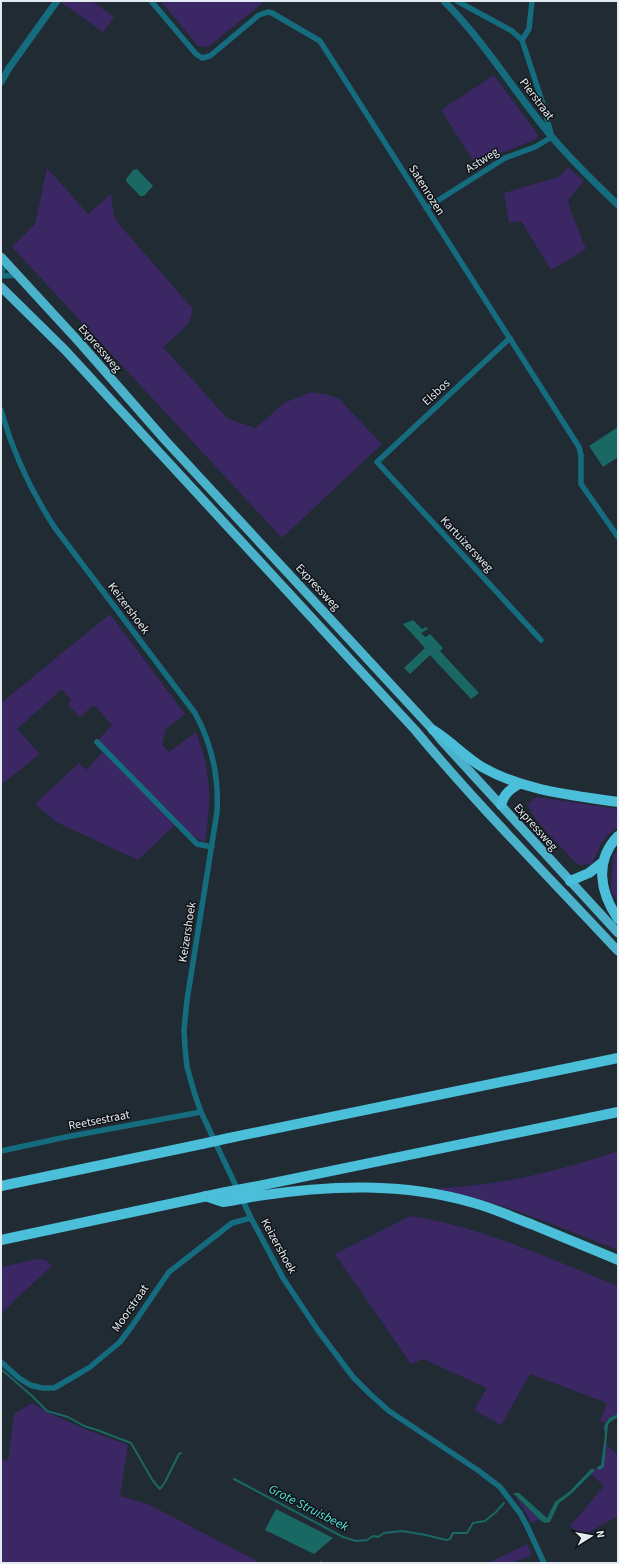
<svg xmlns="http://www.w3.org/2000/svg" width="619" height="1564" font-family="'Source Sans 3',sans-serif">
<rect width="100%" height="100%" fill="#212b33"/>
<path fill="#3a2763" d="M63 1H92L114 17 103 32 62 3Z
M161 1H265L208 47 198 46Z
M494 75 538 135V137L534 140 501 153 477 167 441 110Z
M568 167 584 181 568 200 570 209 586 249 551 270 521 221 509 223 504 193 559 177Z
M47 168 88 214 111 194 114 216 119 224 192 308C193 326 175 335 163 347L228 419 256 428 284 403 311 392 325 394 338 398 382 444 282 538 12 247 35 224Z
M110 614 185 714 166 729 162 744 169 752 196 732C212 775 211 798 205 843L189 833 98 740 112 725 94 705 80 717 68 705 71 700 62 689 17 729 40 754 1 785V703Z
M103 752 175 825 138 860 56 822 35 804 79 763 86 770Z
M537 797 618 809V827L607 836 602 842 592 864 580 865 576 863C565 851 532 819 528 805L533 799Z
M618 850V903L611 890 613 855Z
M618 1151V1250C560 1228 501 1201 440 1190V1188C499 1186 563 1170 618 1151Z
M410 1216C481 1226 552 1260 618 1286V1414L609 1418 605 1423 600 1421 607 1403 530 1374 501 1425 474 1410 487 1388 423 1359 411 1364 335 1254Z
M37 1259 46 1260 52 1266 20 1295 1 1314V1267Z
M32 1403C61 1421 95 1433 128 1445L120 1496 148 1504 261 1563H1V1458L8 1461 14 1414Z
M606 1444 618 1455V1516L582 1536 570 1526 604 1486 591 1474 594 1470 597 1468 598 1470 604 1467Z
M516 1497 539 1519 532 1523Z
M527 1544 532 1555 511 1563H488Z"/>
<path fill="#196864" d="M137 169 153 186 144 196H140L126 181V179L133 170Z
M618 427V457L603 467 589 446Z
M413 620 422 629 426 627 428 629 421 633 425 637 430 634 443 648 440 651 479 693 471 699 430 655 410 674 404 668 425 648 403 624Z
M618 1414V1417L610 1422 608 1425 604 1467 601 1469 598 1470 597 1467 601 1465 605 1434 604 1426 609 1418Z
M591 1469H594V1471L571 1494 559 1503 550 1522 545 1523 540 1520 513 1493H519L547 1518 555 1502 570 1491Z
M276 1509 333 1538 314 1554 265 1530Z"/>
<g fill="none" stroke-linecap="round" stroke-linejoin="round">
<path stroke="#196864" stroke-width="2" d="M1 1369 32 1396 47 1411 68 1417 84 1426 97 1430 131 1443 153 1481 160 1489 165 1482 179 1454 181 1453
M234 1479 343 1537 356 1541 367 1540 373 1536 378 1537 384 1533 402 1531 426 1535 446 1540 450 1539 453 1533H467L473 1523 485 1521 496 1512 504 1503
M321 1563V1562"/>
<path stroke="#156c7f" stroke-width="5.5" d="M151 1 196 54 202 58 210 56 259 15 268 12 272 13 320 41 579 447 581 455V484L618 537
M522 40 529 29 532 1
M426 208 505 158 535 147 552 137 542 101 522 40 512 31 457 1
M1 275 5 262
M1 276 18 275
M510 338 377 462 541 640
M1 410C13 453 31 491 55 528L195 713C212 744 219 777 217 812L187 1000 184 1030 185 1047 187 1067 195 1095 201 1112 251 1218 283 1278 317 1329 353 1377 370 1394 389 1411 479 1471 500 1487 520 1513 527 1526 544 1563
M97 742 197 844 212 847
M1 1151 66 1137 201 1112
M1 1362 19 1378 30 1385 42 1388H54L75 1376 90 1367 120 1342 132 1326 169 1272 232 1223 251 1218"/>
<path stroke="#156c7f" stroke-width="7" d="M444 1C485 42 515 93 552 137 572 161 595 183 618 205
M1 82 9 68 57 1"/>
<path stroke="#4ab2ca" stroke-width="9" d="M1 257 80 343 165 440 433 730 441 740 618 933
M1 287 65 350 415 730C479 807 550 878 618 951"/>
<path stroke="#4bbed9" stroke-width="10" d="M433 730C451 741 464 756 482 767 524 791 571 795 618 802
M501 805C504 794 509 790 519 784
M618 836C594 861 600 892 618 919
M570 881 589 873 603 862
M229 1138 618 1058
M1 1186 202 1144
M253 1187 618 1112
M205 1196 223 1202 230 1201
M257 1196C330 1185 403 1182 474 1203 493 1208 512 1217 531 1224 560 1236 589 1248 618 1260
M1 1240 226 1192"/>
<path stroke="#4bbed9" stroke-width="10" d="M202 1144 229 1138
M226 1192 253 1187
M230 1201 257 1196"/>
</g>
<g text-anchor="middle" stroke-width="3" stroke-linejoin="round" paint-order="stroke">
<g font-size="12" fill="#e4ebf0" stroke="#0f1317">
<text transform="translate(537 99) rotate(53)" y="4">Pierstraat</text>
<text transform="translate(482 160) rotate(-32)" y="4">Astweg</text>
<text transform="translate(427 190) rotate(58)" y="4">Satenrozen</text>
<text transform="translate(100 348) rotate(49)" y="4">Expressweg</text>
<text transform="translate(436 392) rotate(-43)" y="4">Elsbos</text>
<text transform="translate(467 544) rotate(47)" y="4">Kartuizersweg</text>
<text transform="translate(318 587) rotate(47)" y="4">Expressweg</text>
<text transform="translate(129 608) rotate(53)" y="4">Keizershoek</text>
<text transform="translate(536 827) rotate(48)" y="4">Expressweg</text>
<text transform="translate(187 932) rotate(-81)" y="4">Keizershoek</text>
<text transform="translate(99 1120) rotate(-11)" y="4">Reetsestraat</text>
<text transform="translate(279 1246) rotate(61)" y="4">Keizershoek</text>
<text transform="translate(130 1308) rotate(-55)" y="4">Moorstraat</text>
</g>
<g font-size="13" font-style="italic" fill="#55e4dc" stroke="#0f1317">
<text transform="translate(309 1507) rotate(27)" y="5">Grote Struisbeek</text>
</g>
</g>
<rect width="619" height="1564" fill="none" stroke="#e4ebf0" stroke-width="4"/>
<g transform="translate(591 1536) rotate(79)" stroke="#0f1317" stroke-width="3" paint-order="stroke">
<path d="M0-3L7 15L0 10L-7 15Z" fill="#e4ebf0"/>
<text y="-6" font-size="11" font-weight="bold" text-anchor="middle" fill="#e4ebf0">N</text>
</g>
</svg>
